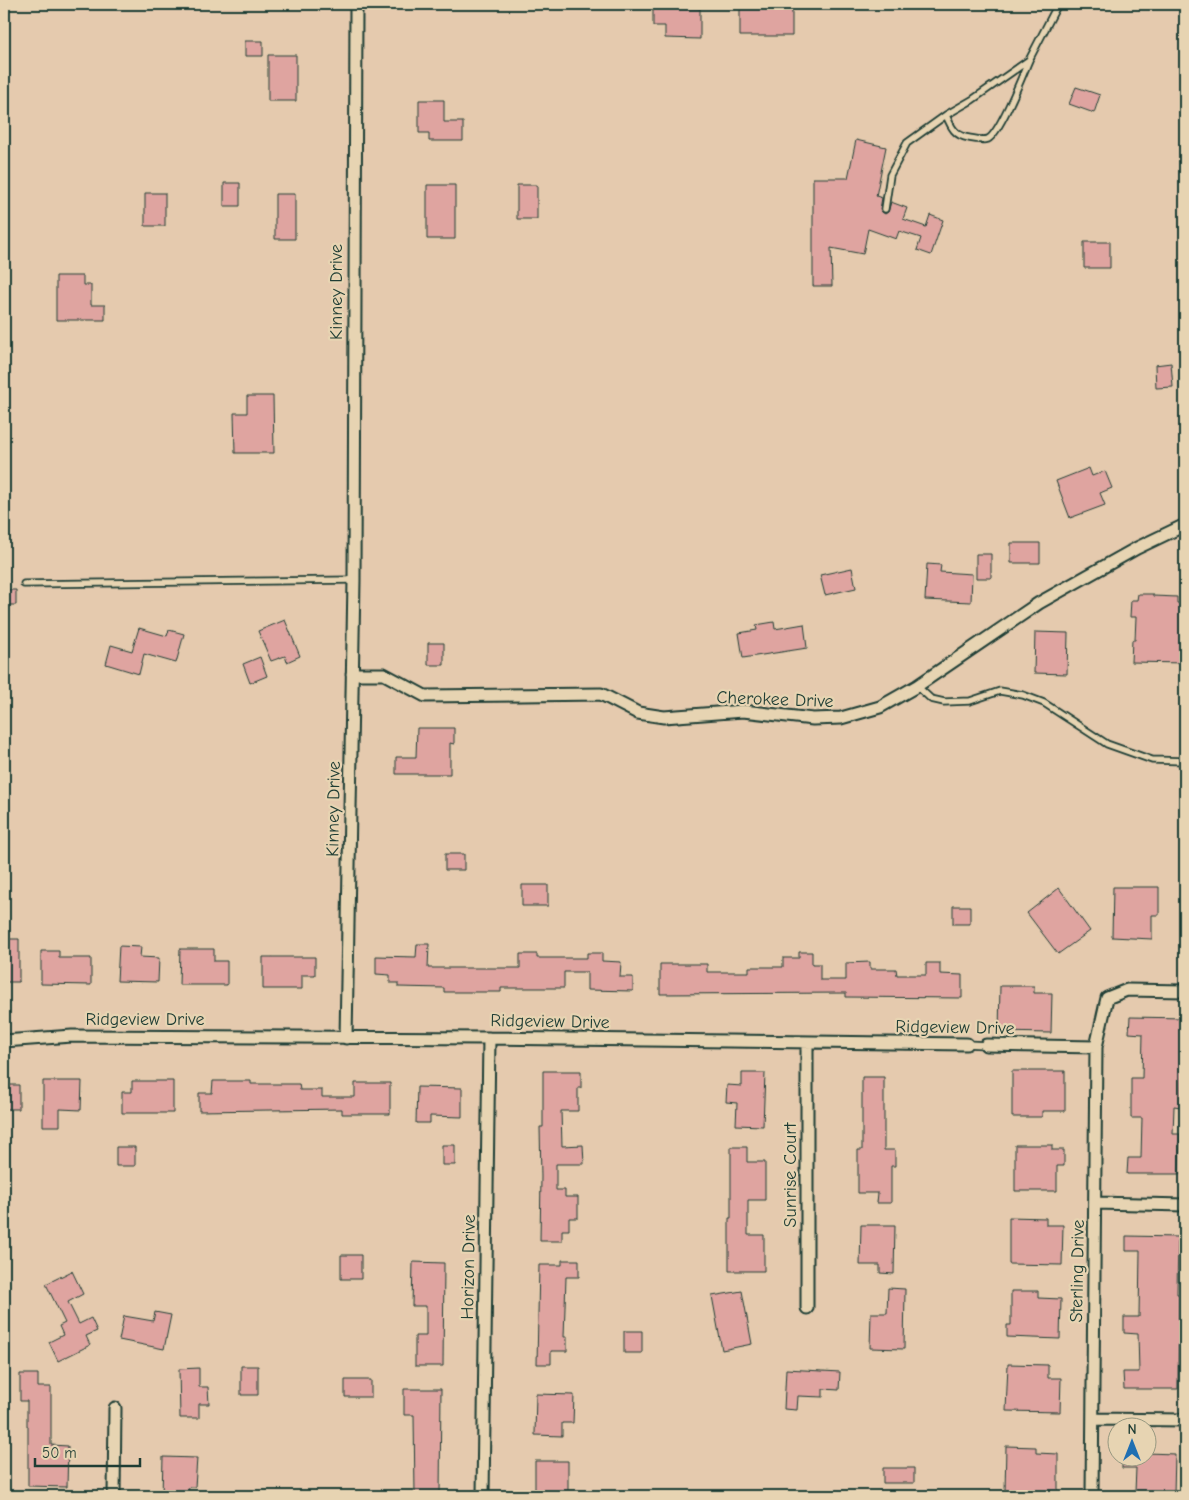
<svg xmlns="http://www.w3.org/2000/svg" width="1189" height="1500" font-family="'Comic Neue',sans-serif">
<rect width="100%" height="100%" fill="#e5caae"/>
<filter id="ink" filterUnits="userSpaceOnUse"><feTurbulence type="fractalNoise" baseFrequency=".02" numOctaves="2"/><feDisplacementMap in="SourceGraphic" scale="10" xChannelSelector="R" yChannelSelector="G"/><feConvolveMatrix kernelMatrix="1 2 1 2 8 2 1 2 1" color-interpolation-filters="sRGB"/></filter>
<g filter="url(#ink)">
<path fill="#dfa4a0" stroke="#1f3d34" d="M653 8 700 9V39L665 38V26H653Z
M740 9H792V36H740Z
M245 41H263V56H245Z
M268 55H296V101H268Z
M1076 87 1100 95 1094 113 1069 104Z
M419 100H444V122H463V141H429V133H419Z
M856 140 886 147 876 196 882 198 880 209 882 212 885 214 888 212 891 202 907 208 903 219 926 227 930 215 943 220 931 255 917 250 921 238 899 231 896 239 868 229 863 254 831 248 832 286H813V178H848Z
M224 183H240V206H224Z
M427 185H455V239H427Z
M517 185H537V219H517Z
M145 193H165V226H145Z
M275 194H295V239H275Z
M1084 242H1110V268H1084Z
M56 276H83V285H91V305H105V320H56Z
M1171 363 1173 387 1156 388 1155 365Z
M247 396H273L274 453H235L234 413H247Z
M1089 468 1092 476 1105 471 1112 488 1100 493 1105 505 1070 518 1056 481Z
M1011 543H1040V563H1011Z
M976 554H991V578H976Z
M927 564 941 565 940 572 972 574 971 602 925 600Z
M852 568 856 588 825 595 820 575Z
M4 590H16V605H4Z
M1138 594H1153V596L1177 597V603H1185V663L1131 662 1132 640H1135L1136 617H1130L1131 600H1137Z
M285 620 300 656 287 662 285 656 271 661 258 631Z
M774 622 775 629 804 624 807 648 743 658 739 633 757 630 756 625Z
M139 628 167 636 169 630 184 634 176 663 144 654 139 674 106 664 111 645 132 651Z
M1035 632 1068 633 1067 674 1034 673Z
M428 643H444V665H428Z
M260 657 267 676 250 683 243 664Z
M417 728H454V744L450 743V774H396V757H416Z
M445 854H464V870H445Z
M522 885H548V906H522Z
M1113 887H1159V915H1152V939L1112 937Z
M1059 888 1090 931 1058 954 1027 913Z
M953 906H970V924H953Z
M7 939H19V982H4V954H7Z
M417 944H429L428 968H520V954H537V958H587V953H602V961L621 962 620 977H633V991L587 990V972H564V988H501V992H444V988L398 987V983H390V975L376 974V956L416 957Z
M119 946 141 947 140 957 159 958 158 982 117 981Z
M180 949H214V961H227V985H179Z
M41 951H59V958H91V985L41 984Z
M799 952H812V964H820V980H846V963L870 962V969H896L897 975H926V963H940V974L962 975V998L846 997V993L660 994V964H707V972H749V967H783V958H799Z
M263 957H315V975H302V989H263Z
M1000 986H1034V993H1052L1051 1033 999 1032Z
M1130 1017 1184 1018 1181 1107 1174 1106 1173 1134H1180L1179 1174H1127L1128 1158H1141L1142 1118H1131V1078H1142L1143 1034 1129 1033Z
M543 1071H581V1088H578V1111H561L562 1146 583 1145 584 1164H556V1190H565V1197H578V1218H569V1230H562V1241H540L541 1177 540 1127H543Z
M1012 1071H1065V1111H1042V1117H1012Z
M742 1073H765L763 1126 736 1125 737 1103 726 1102 727 1085 742 1086Z
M862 1077H884V1150H895V1166H891V1203H877L878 1193H858V1150H862Z
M43 1081H82L81 1110 60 1109V1126H43Z
M132 1081H173V1113H122V1092H132Z
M213 1081H251V1084H299L300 1090H322V1097H355V1083H390V1114H342V1109L199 1111V1093H212Z
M4 1085H19V1109H4Z
M417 1087 462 1088V1117L430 1116V1123H416Z
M442 1145H455V1165H442Z
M1015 1145H1052V1150H1064V1166H1057V1191H1015Z
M116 1147H135V1166H116Z
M731 1147H747V1162H765V1200H748V1235H764V1271H729V1218H731Z
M1009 1217 1046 1218V1225H1063L1062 1265 1009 1264Z
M861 1225H895L894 1274 880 1273V1265H860Z
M1126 1236 1178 1237 1177 1294H1179L1178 1389H1124L1123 1372H1139L1138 1334 1124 1333V1317H1139L1140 1251H1126Z
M341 1255H361V1279H341Z
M562 1260H579V1277H566L564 1337H567V1351H551V1364H537L539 1265H562Z
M413 1262 444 1263 443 1366H415V1336H426V1306H412Z
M72 1271 83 1294 68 1302 79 1324 91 1318 97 1331 86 1336 90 1345 58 1361 49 1342 63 1335 59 1326 65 1323 46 1284Z
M888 1288 905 1289 904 1349 870 1348 871 1313H887Z
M742 1291 752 1344 722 1350 712 1296Z
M1011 1291H1038V1298L1061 1299 1060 1339 1007 1337V1325H1011Z
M155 1312 171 1315 164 1349 119 1340 124 1316 153 1321Z
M624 1331H642V1353H624Z
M1008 1364 1048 1365V1378H1061L1060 1412 1006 1411Z
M241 1366H258V1395H241Z
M199 1368V1387H208L209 1404H199V1418H180L179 1369Z
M786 1369 840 1372 839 1390 823 1389V1397L798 1396 797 1410 784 1409Z
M20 1374H38V1387H51V1445L68 1446 67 1487 28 1486V1426H27V1401H20Z
M345 1380H371V1397H345Z
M404 1389H441L440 1495H415L414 1415H404Z
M536 1394 574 1395 573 1423H562V1436L535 1435Z
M1006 1446 1036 1447V1453L1058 1454V1493L1005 1492Z
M1146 1453 1175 1454 1174 1493 1135 1492 1136 1468H1122V1458H1146Z
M163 1457 197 1458 195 1487H189L188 1496H162Z
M535 1461H568V1496H535Z
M883 1468H914V1483H883Z"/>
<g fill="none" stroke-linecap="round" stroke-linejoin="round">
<defs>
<path id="service" d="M946 115C951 127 955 136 969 138 975 139 983 141 988 139 1000 133 1023 74 1029 60
M885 209 890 175 907 143 946 115 972 100 1029 60 1058 4
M24 584 354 580
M917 686 931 699 944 702 970 701 1000 691 1023 695 1044 703 1107 744 1152 760 1185 761
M967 1044 986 1045"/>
<path id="minor" d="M352 674H384L425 696 601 694 638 713 664 717 743 711 813 719 841 718 880 707 917 686 1039 603 1137 548 1185 525
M346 1038 354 580 356 4
M4 1041 72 1036 489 1038 967 1044
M807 1042V1308
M986 1045 1096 1047
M1095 1203 1185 1205
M1093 1419 1185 1420
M114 1496 115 1408
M483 1496 489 1038
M1092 1496 1096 1047 1107 998 1127 990 1185 991"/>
</defs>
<use href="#service" stroke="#1f3d34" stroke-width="9"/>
<use href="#minor" stroke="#1f3d34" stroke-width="15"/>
<use href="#service" stroke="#e7d4b2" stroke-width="5.5"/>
<use href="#minor" stroke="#e7d4b2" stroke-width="11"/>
</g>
</g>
<g text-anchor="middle" stroke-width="4.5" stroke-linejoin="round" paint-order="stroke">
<g font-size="18" fill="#1f3d34" stroke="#e7d4b2">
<text transform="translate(336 292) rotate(-90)" y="6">Kinney Drive</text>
<text transform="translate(775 699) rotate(2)" y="6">Cherokee Drive</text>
<text transform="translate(333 809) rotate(-89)" y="6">Kinney Drive</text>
<text x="145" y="1025">Ridgeview Drive</text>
<text transform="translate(550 1021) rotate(1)" y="6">Ridgeview Drive</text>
<text transform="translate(955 1027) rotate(1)" y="6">Ridgeview Drive</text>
<text transform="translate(790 1175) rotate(-90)" y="6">Sunrise Court</text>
<text transform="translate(468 1267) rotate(-89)" y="6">Horizon Drive</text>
<text transform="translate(1077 1271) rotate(-89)" y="6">Sterling Drive</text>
</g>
</g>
<rect width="1189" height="1500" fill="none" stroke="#e7d4b2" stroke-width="20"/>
<rect x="10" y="10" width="1169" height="1480" fill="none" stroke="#1f3d34" stroke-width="2" filter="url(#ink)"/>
<g transform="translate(1132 1442)"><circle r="24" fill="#e7d4b2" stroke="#979880"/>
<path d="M0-4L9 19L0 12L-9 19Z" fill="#1f6fb2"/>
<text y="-8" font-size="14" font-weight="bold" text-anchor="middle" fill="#1f3d34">N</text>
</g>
<path d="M35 1458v8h105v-8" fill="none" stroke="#1f3d34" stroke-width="2.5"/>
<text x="42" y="1458" font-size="15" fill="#1f3d34" stroke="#e7d4b2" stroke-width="4" paint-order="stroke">50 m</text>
</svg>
